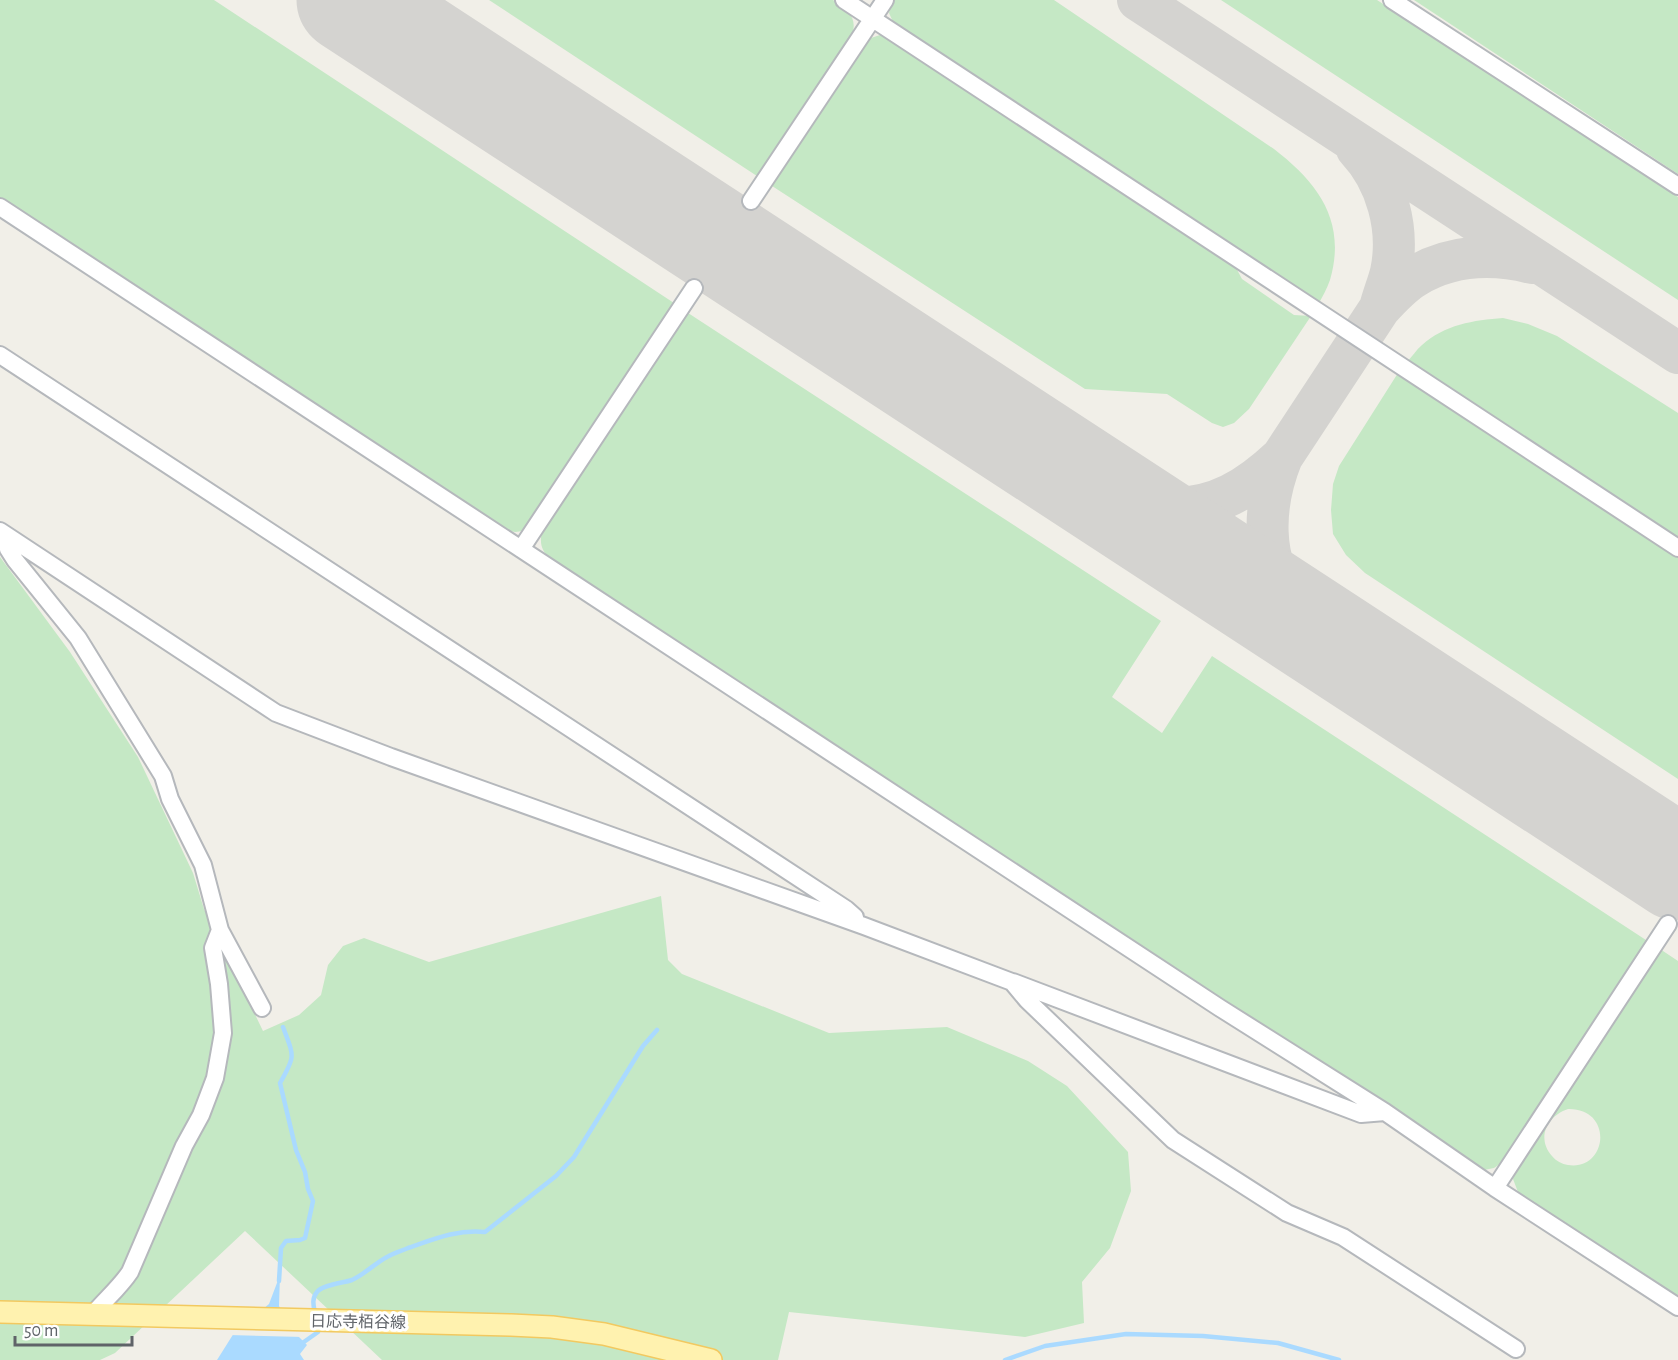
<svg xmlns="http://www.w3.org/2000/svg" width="1678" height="1360" font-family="'Alegreya Sans','Noto Sans JP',sans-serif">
<rect width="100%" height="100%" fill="#f1efe8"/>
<path fill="#c5e8c5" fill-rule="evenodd" d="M0 0H214L677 305 531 525C518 535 513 533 498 526L0 200Z
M489 0H833C851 12 859 19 850 41L760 178Z
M892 0H1054L1274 149C1318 183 1347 221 1330 280 1327 289 1322 297 1318 305L894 24 889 13Z
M1221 0H1377L1678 197V300Z
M1414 0H1678V174Z
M880 35 888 38 1235 266 1242 279 1294 315 1311 316 1249 409 1234 423 1223 427 1212 423 1167 394 1085 389 769 184 868 39Z
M685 311 1161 621 1112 697 1162 733 1212 656 1649 942 1506 1160 1494 1168 1484 1170 553 562C542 551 539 546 542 531Z
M1503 318 1528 324 1557 336 1678 413V540L1406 363C1412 357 1416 350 1422 345 1444 325 1474 320 1503 318Z
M1398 373 1678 557V779L1365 573 1346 555 1333 534 1331 510 1333 484 1339 466Z
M0 557 70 652 138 757 193 873 204 909 263 1031 299 1015 321 995 328 965 343 946 364 938 429 962 661 896 668 960 682 974 829 1033 947 1027 1028 1061 1067 1086 1128 1152 1131 1191 1110 1248 1082 1282 1084 1323 1025 1337 789 1312 778 1360H382L245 1231 115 1353 100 1360H0Z
M1657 947 1678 961V1296L1518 1192 1513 1179 1517 1162ZM1568 1109C1614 1108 1608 1171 1568 1165 1562 1164 1556 1161 1552 1156 1536 1138 1547 1116 1568 1109Z"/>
<path fill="#aadaff" d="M280 1275 279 1306 289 1327 307 1345 300 1354 304 1360H217L234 1333 269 1304Z"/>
<path fill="#f1efe8" d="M259 1308 292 1325 303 1337 229 1335Z"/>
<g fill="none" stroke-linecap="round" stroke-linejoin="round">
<path stroke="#aadaff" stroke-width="4.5" d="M279 1281 281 1248 286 1241 300 1240 305 1238 313 1201 308 1189 305 1172 296 1150 280 1083C296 1055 294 1057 283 1027
M315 1314C314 1307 311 1299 317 1292 322 1285 343 1283 352 1280 365 1274 374 1264 387 1257 393 1253 401 1251 408 1248 434 1239 458 1229 485 1232L556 1176 574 1157 643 1046 657 1030
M301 1344 318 1332 317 1326
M1005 1360 1045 1346 1126 1334 1203 1336 1278 1343 1339 1360"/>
<path stroke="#d4d3d0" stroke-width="42" d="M355 0 367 11
M1138 0 1678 353
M1357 149C1387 181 1400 229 1391 272 1388 284 1383 296 1380 308
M1081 478C1100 488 1119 500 1140 505 1149 507 1159 507 1168 508 1215 510 1249 488 1282 457
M1329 640C1316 629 1303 618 1293 604 1259 561 1263 504 1282 457L1380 308C1390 297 1401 285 1414 277 1450 255 1492 253 1532 263"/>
<path stroke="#d4d3d0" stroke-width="105" d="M349 0 1678 868"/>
<defs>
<path id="minor" d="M844 0 1678 548
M1392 0 1678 186
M751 201 885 0
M0 207 1220 1008 1385 1112 1495 1188 1678 1307
M0 355 846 909 855 917
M0 531 276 713 391 757 864 926 1012 982 1027 1000 1173 1140 1287 1213 1343 1237 1516 1349
M4 534 8 549 15 560 78 638 163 776 170 799 203 865 220 930 262 1008
M521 549 694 288
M1013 982 1361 1114 1385 1112
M1495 1188 1668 924
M94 1313C106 1299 120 1287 130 1272L184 1146 201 1115 215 1078 223 1033 219 984 213 948 220 930"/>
<path id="major" d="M0 1312 511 1325 552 1327 604 1334 711 1360"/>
</defs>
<use href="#minor" stroke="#b5b8bc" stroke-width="20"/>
<use href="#major" stroke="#f2c960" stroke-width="24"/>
<use href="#minor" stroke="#fff" stroke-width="16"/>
<use href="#major" stroke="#fff2af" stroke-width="21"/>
</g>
<g text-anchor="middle" stroke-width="6" stroke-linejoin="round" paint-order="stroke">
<g font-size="16" fill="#5f6368" stroke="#fff">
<text transform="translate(358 1321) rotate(1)" y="6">日応寺栢谷線</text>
</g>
</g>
<path d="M15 1336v9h117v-9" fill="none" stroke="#5f6368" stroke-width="3"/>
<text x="24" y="1336" font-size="18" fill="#5f6368" stroke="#ffffff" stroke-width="4.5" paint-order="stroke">50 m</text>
</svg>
